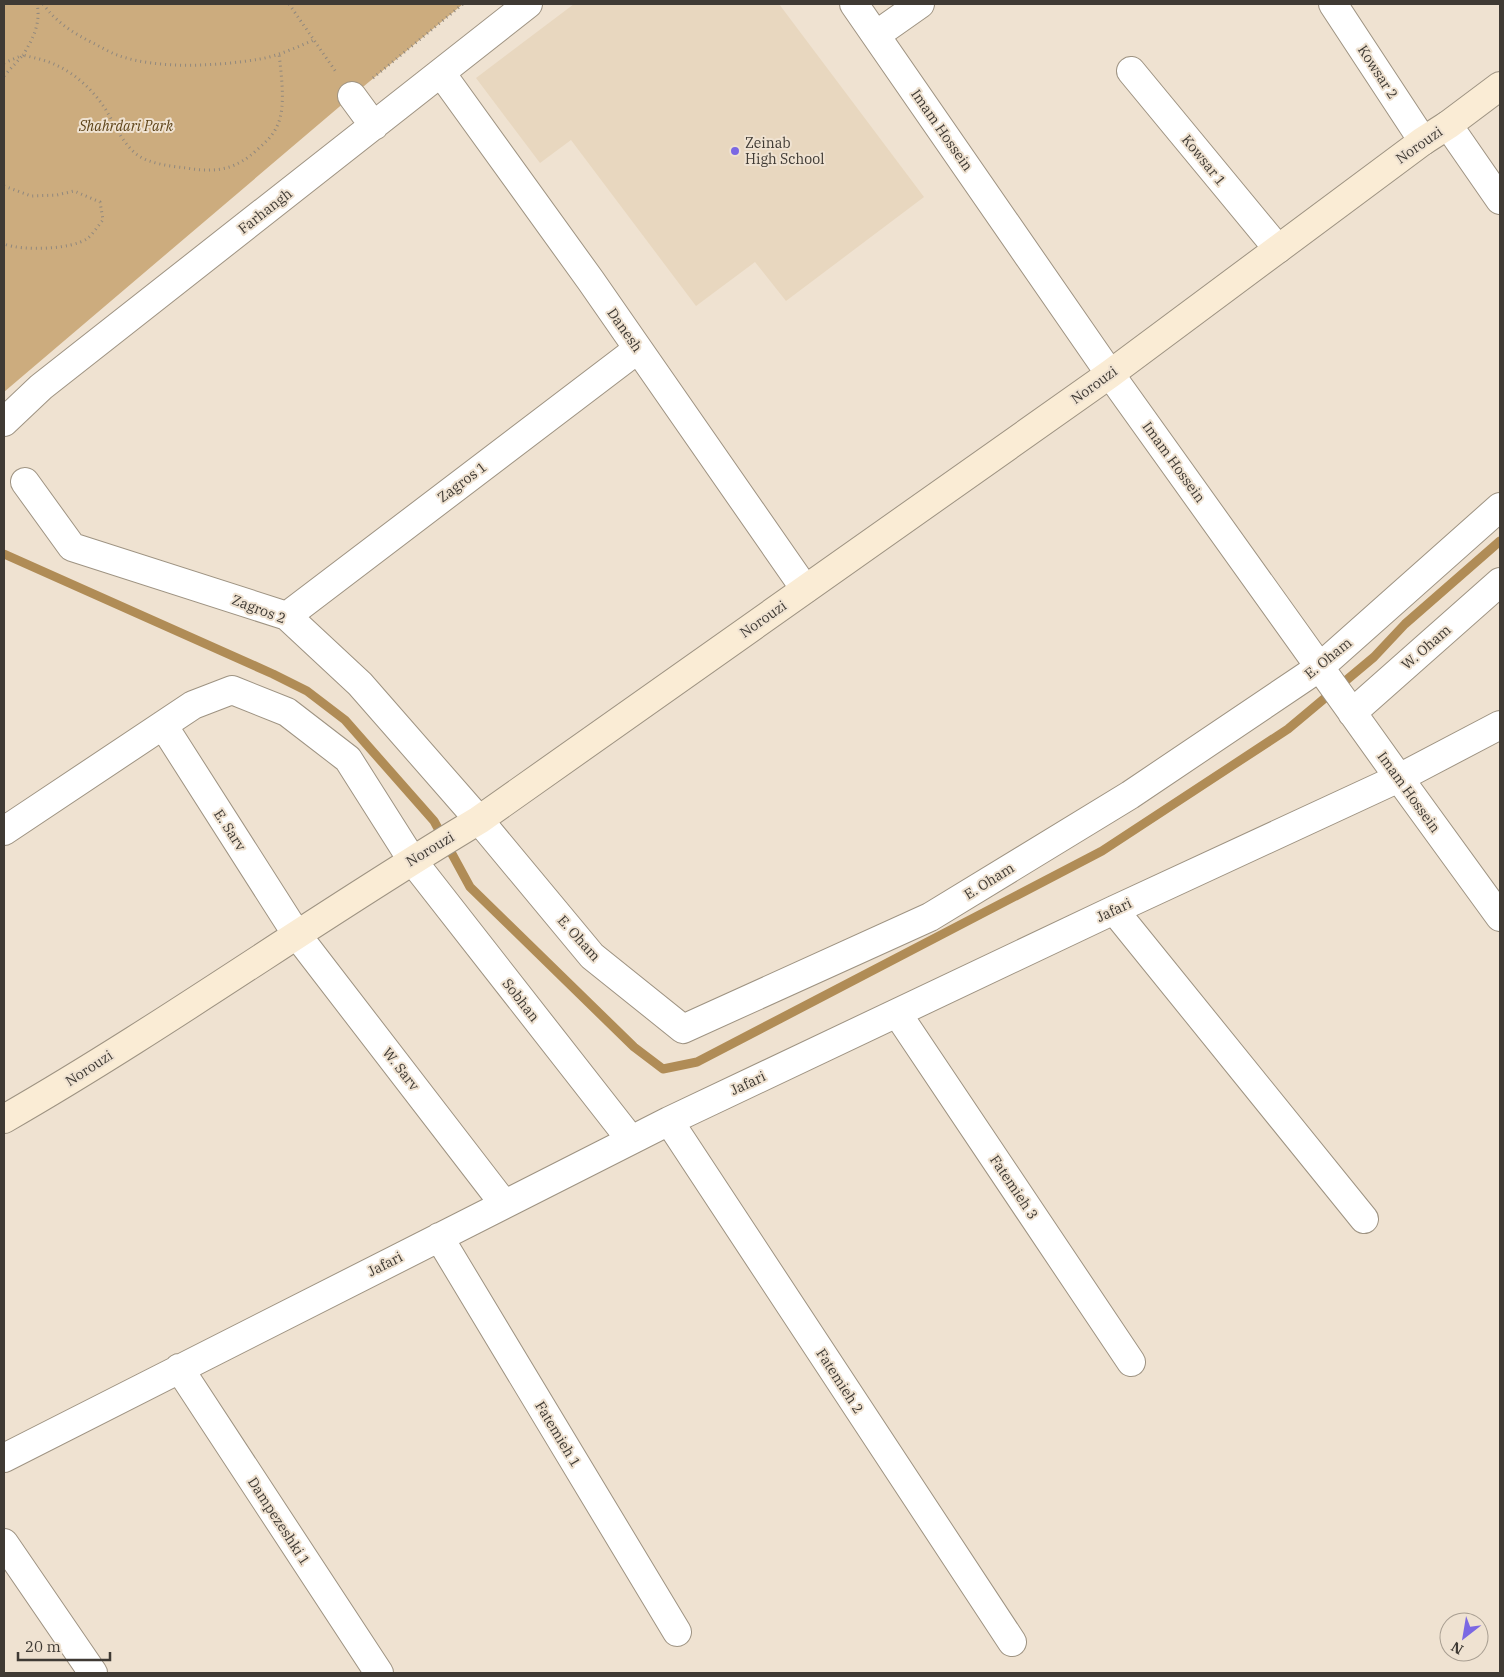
<svg xmlns="http://www.w3.org/2000/svg" width="1504" height="1677" font-family="'IBM Plex Serif',serif">
<rect width="100%" height="100%" fill="#efe2d1"/>
<path fill="#e8d7bf" d="M574 4H779L924 197 786 301 755 262 696 306 571 140 540 163 476 78Z"/>
<path fill="#ccac7e" d="M4 4H463L352 96 4 392Z"/>
<g fill="none" stroke-linecap="round" stroke-linejoin="round">
<path stroke="#b08c56" stroke-width="9" d="M4 554 273 674 307 691 345 720 434 821 470 887 634 1047 663 1069 697 1062 1102 851 1288 729 1374 657 1405 624 1500 541"/>
<defs>
<path id="minor" d="M854 4 1110 374 1399 778 1500 917
M1333 4 1423 141
M876 35 920 4
M1131 71 1278 249
M441 73 591 281 805 589
M352 96 374 126
M1448 125 1500 200
M4 422 41 387 528 4
M25 482 72 547 287 616 360 684 479 820 592 956 683 1029 930 917 1130 795 1320 667 1500 507
M287 616 638 349
M1352 713 1500 582
M163 725 297 935 504 1204
M4 831 193 705 232 690 287 712 348 759 412 860 631 1140
M1114 910 1364 1219
M897 1013 1131 1362
M669 1121 1012 1642
M439 1237 677 1632
M179 1368 379 1673
M4 1458 669 1121 1114 910 1399 778 1500 725
M4 1543 93 1673"/>
<path id="secondary" d="M4 1119C166 1026 318 916 479 820L1110 374 1423 141 1448 125 1500 86"/>
</defs>
<use href="#minor" stroke="#9e9382" stroke-width="30"/>
<use href="#secondary" stroke="#9e9382" stroke-width="30"/>
<path stroke="#91887d" stroke-width="3" stroke-dasharray="1 4" stroke-linecap="butt" d="M43 4C56 22 73 33 93 43 101 47 109 52 117 55 158 70 218 66 260 59 278 56 297 47 314 40
M289 4 336 72
M4 63 23 55C33 39 41 23 37 4
M4 76 23 55C34 58 46 60 56 65 76 74 94 91 106 110 115 125 122 142 136 154 149 164 170 166 186 168 217 173 236 170 259 148 267 141 274 134 278 124 286 106 281 73 279 53
M373 78 463 4
M4 186 31 196 57 195 74 191 100 202 103 220C98 226 93 234 88 238 72 250 22 251 4 244"/>
<use href="#minor" stroke="#fff" stroke-width="28"/>
<use href="#secondary" stroke="#faecd5" stroke-width="28"/>
</g>
<circle fill="#7b68e3" stroke="#efe2d1" stroke-width="2" cx="735" cy="151" r="5"/>
<g text-anchor="middle" stroke-width="4" stroke-linejoin="round" paint-order="stroke">
<g font-size="14" fill="#3f3a34" stroke="#efe2d1">
<text transform="translate(1378 72) rotate(57)" y="5">Kowsar 2</text>
<text transform="translate(942 130) rotate(55)" y="5">Imam Hossein</text>
<text transform="translate(1419 145) rotate(-35)" y="5">Norouzi</text>
<text transform="translate(1204 160) rotate(51)" y="5">Kowsar 1</text>
<text transform="translate(265 211) rotate(-38)" y="5">Farhangh</text>
<text transform="translate(625 330) rotate(55)" y="5">Danesh</text>
<text transform="translate(1094 385) rotate(-36)" y="5">Norouzi</text>
<text transform="translate(1174 462) rotate(54)" y="5">Imam Hossein</text>
<text transform="translate(462 482) rotate(-37)" y="5">Zagros 1</text>
<text transform="translate(259 609) rotate(21)" y="5">Zagros 2</text>
<text transform="translate(763 619) rotate(-35)" y="5">Norouzi</text>
<text transform="translate(1426 647) rotate(-41)" y="5">W. Oham</text>
<text transform="translate(1328 658) rotate(-39)" y="5">E. Oham</text>
<text transform="translate(1409 792) rotate(54)" y="5">Imam Hossein</text>
<text transform="translate(230 830) rotate(57)" y="5">E. Sarv</text>
<text transform="translate(430 849) rotate(-31)" y="5">Norouzi</text>
<text transform="translate(989 881) rotate(-32)" y="5">E. Oham</text>
<text transform="translate(1114 910) rotate(-25)" y="5">Jafari</text>
<text transform="translate(579 938) rotate(48)" y="5">E. Oham</text>
<text transform="translate(521 1000) rotate(52)" y="5">Sobhan</text>
<text transform="translate(89 1068) rotate(-33)" y="5">Norouzi</text>
<text transform="translate(401 1069) rotate(52)" y="5">W. Sarv</text>
<text transform="translate(748 1083) rotate(-25)" y="5">Jafari</text>
<text transform="translate(1014 1187) rotate(56)" y="5">Fatemieh 3</text>
<text transform="translate(385 1264) rotate(-27)" y="5">Jafari</text>
<text transform="translate(840 1381) rotate(57)" y="5">Fatemieh 2</text>
<text transform="translate(558 1434) rotate(59)" y="5">Fatemieh 1</text>
<text transform="translate(279 1521) rotate(57)" y="5">Dampezeshki 1</text>
</g>
<g font-size="14" font-style="italic" fill="#5d4318" stroke="#efe2d1">
<text x="126" y="131">Shahrdari Park</text>
</g>
<g font-size="14" fill="#3f3a34" stroke="#efe2d1" text-anchor="start">
<text x="745" y="148">Zeinab<tspan x="745" dy="16">High School</tspan></text>
</g>
</g>
<rect width="1504" height="1677" fill="none" stroke="#3f3a34" stroke-width="10"/>
<g transform="translate(1464 1637) rotate(211)"><circle r="24" fill="#efe2d1" stroke="#a99f92"/>
<path d="M0-4L9 19L0 12L-9 19Z" fill="#7b68e3"/>
<text y="-8" font-size="14" font-weight="bold" text-anchor="middle" fill="#3f3a34">N</text>
</g>
<path d="M18 1652v8h92v-8" fill="none" stroke="#3f3a34" stroke-width="2.5"/>
<text x="25" y="1652" font-size="15" fill="#3f3a34" stroke="#efe2d1" stroke-width="4" paint-order="stroke">20 m</text>
</svg>
